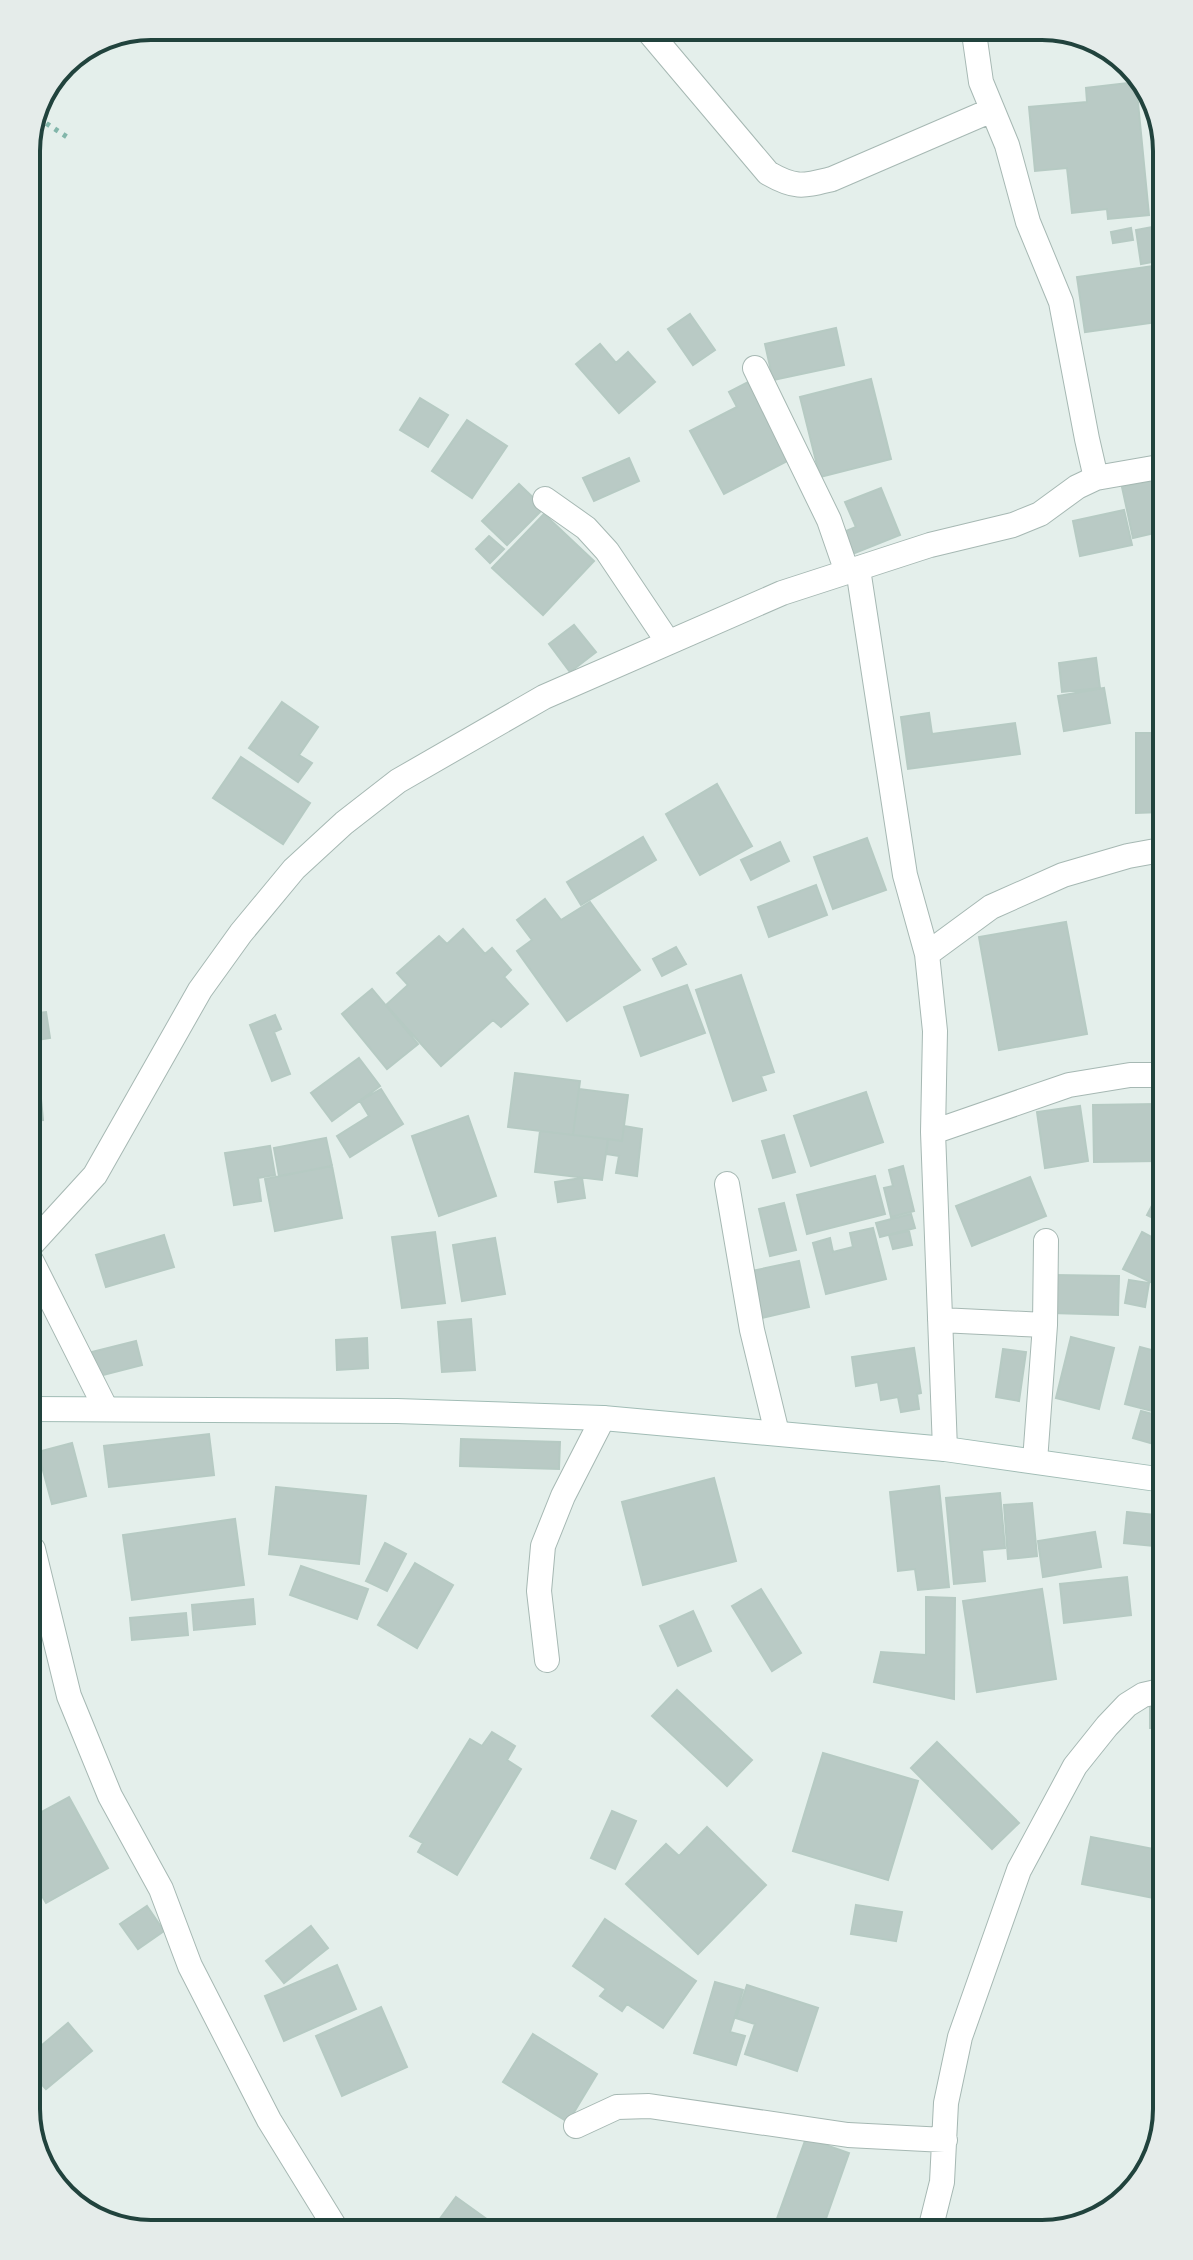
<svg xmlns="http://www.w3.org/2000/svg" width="1193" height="2260" font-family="'Roboto Condensed',sans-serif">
<rect width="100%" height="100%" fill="#e4efeb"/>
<path fill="#b9cac5" stroke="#b6cac3" stroke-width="2" d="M1136 82 1149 215 1108 219 1107 209 1072 213 1067 168 1035 171 1029 107 1087 102 1086 88Z
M1158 226V261L1141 264 1136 230Z
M1131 228 1133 240 1113 243 1111 232Z
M1154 266 1158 296V322L1085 332 1077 277Z
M690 314 715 350 693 365 668 329Z
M836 328 844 365 773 380 765 344Z
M600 344 616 363 628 352 655 382 619 413 576 364Z
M871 379 891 459 820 477 800 397Z
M748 382 789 460 724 494 690 431 737 407 729 392Z
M420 398 448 415 428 447 400 430Z
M467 420 507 446 472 498 432 471Z
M629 458 639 481 594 501 583 478Z
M1159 479V532L1133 538 1122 487Z
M519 484 544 508 507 545 482 521Z
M881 488 900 535 850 555 841 533 856 527 845 502Z
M1124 510 1132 545 1080 556 1073 521Z
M544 514 594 561 543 615 492 568Z
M489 536 504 549 490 563 476 549Z
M574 625 596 652 570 672 549 644Z
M1096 658 1100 688 1062 692 1059 663Z
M1104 688 1110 723 1064 731 1058 696Z
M282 702 318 727 299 755 312 763 298 782 249 748Z
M929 713 932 734 1015 723 1020 754 908 769 901 717Z
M1136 733H1160L1161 812 1136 813Z
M241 757 310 803 283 844 213 798Z
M717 784 752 846 700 875 666 814Z
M643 837 656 860 581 905 567 882Z
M867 838 886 890 833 909 814 857Z
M780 842 789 861 751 880 741 860Z
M816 885 827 915 769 937 758 907Z
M545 899 561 920 590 902 640 970 567 1021 517 951 532 940 517 920Z
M1066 922 1087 1034 999 1050 979 937Z
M463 929 485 954 492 948 511 970 504 977 528 1004 501 1027 493 1020 441 1066 386 1005 408 985 397 973 439 936 447 944Z
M676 947 686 964 662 976 653 959Z
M741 975 774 1072 761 1076 766 1090 733 1101 696 990Z
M687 985 705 1033 641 1056 624 1007Z
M372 989 418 1044 387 1069 342 1014Z
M46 1012 50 1038 30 1041V1014Z
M275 1015 281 1029 274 1032 290 1074 272 1081 250 1025Z
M36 1046 43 1120 31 1121 30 1047Z
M359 1058 380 1086 332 1121 311 1093Z
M515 1073 580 1081 573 1135 508 1127Z
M381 1089 403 1124 350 1157 337 1136 369 1116 360 1101Z
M579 1089 628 1095 622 1141 573 1135Z
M866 1092 883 1142 811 1166 794 1116Z
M1156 1104 1157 1161 1094 1162 1093 1105Z
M1080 1106 1088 1161 1045 1168 1037 1112Z
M468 1116 496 1196 439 1216 412 1136Z
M624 1126 642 1129 637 1176 616 1173 619 1156 606 1154 608 1139 622 1141Z
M540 1131 608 1139 602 1180 535 1172Z
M784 1135 795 1172 773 1178 762 1141Z
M326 1138 332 1166 279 1176 274 1148Z
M270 1146 275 1175 258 1178 261 1201 234 1205 225 1153Z
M332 1166 342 1218 275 1231 265 1179Z
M903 1166 914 1211 891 1217 884 1188 893 1186 889 1170Z
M875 1176 885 1214 807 1234 797 1195Z
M1030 1177 1046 1216 972 1246 956 1206Z
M582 1178 585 1198 558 1202 555 1182Z
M1161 1188 1163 1189V1223L1147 1215Z
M784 1203 796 1250 770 1256 759 1209Z
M911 1214 915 1228 880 1237 876 1223Z
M873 1228 886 1279 826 1294 813 1243 830 1238 833 1252 853 1247 850 1233Z
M909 1231 912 1245 893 1249 889 1235Z
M435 1232 445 1303 402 1308 392 1237Z
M1142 1232 1163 1243V1282L1161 1287 1123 1269Z
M164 1235 174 1267 106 1287 96 1255Z
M495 1238 505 1294 462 1301 453 1245Z
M799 1261 809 1307 758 1319 747 1272Z
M1054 1275 1119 1276 1118 1315 1052 1313Z
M1129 1280 1149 1283 1145 1307 1125 1303Z
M471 1319 475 1370 442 1372 438 1322Z
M1071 1337 1114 1348 1099 1409 1056 1398Z
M367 1338 368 1368 337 1370 336 1340Z
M136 1341 142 1365 99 1376 92 1352Z
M1140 1347 1163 1353 1164 1414 1125 1404Z
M914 1348 921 1393 917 1394 919 1409 901 1412 898 1397 881 1400 878 1382 856 1386 852 1357Z
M1003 1349 1026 1352 1019 1401 996 1397Z
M1141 1411 1164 1417V1447L1133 1438Z
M209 1434 214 1475 109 1487 104 1446Z
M461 1439 560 1442 559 1469 460 1466Z
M72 1443 86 1496 52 1504 38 1452Z
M714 1478 736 1561 643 1585 622 1502Z
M939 1486 949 1587 918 1590 915 1569 898 1571 890 1492Z
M276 1487 366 1496 359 1564 269 1554Z
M1000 1493 1005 1548 982 1550 985 1581 954 1584 946 1498Z
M1032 1503 1037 1556 1008 1559 1004 1505Z
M1127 1512 1164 1516V1547L1124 1543Z
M235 1519 244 1585 132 1600 123 1535Z
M1095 1532 1101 1567 1043 1577 1038 1541Z
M385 1543 406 1554 387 1591 366 1581Z
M415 1563 453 1585 417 1648 378 1625Z
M301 1566 368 1589 357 1619 290 1595Z
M1127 1577 1131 1615 1064 1623 1060 1584Z
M761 1589 801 1653 772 1671 732 1606Z
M1042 1589 1056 1679 977 1692 963 1601Z
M926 1597 955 1598 954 1699 874 1682 881 1652 926 1655Z
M253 1599 255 1624 194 1630 192 1605Z
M693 1611 711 1651 678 1666 660 1626Z
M186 1613 188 1635 132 1640 130 1618Z
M677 1690 752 1760 727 1786 652 1716Z
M1150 1696H1165V1728H1150Z
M492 1732 515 1746 507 1760 521 1769 457 1875 418 1852 423 1843 410 1836 470 1739 482 1746Z
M937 1742 1019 1823 992 1849 911 1768Z
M823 1753 918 1781 888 1880 793 1851Z
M69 1797 108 1868 46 1903 34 1882V1816Z
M612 1811 636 1821 615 1869 591 1858Z
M707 1827 766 1885 698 1954 626 1884 666 1844 679 1856Z
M1091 1837 1164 1851 1154 1898 1082 1884Z
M856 1905 902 1912 896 1941 851 1934Z
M147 1906 164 1931 138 1949 120 1924Z
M605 1919 696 1981 663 2028 627 2004 622 2011 600 1996 606 1989 573 1966Z
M311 1926 328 1948 284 1983 266 1961Z
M337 1965 356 2009 284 2041 265 1996Z
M715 1982 743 1990 730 2032 745 2036 736 2065 694 2053Z
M747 1985 818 2008 797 2071 745 2054 755 2024 736 2018Z
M381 2007 407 2067 342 2096 316 2036Z
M68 2023 92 2051 46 2089 35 2077V2051Z
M533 2034 597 2074 568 2122 503 2082Z
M806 2138 849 2153 823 2227H774Z
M456 2197 502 2230 431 2231Z"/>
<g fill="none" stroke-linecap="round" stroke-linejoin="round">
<defs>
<path id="street" d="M644 26 768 173C796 189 803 186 832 179L992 110
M973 26 981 82 1007 145 1028 222 1061 302 1087 439 1096 478
M755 368 829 520 847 572
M545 499 586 528 607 551 668 642
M858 569 905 875 927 954 935 1031 933 1132 945 1449
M927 954 991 907 1063 875 1128 856 1161 850
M933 1132 1069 1085 1130 1075H1162
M727 1184 752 1330 777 1433
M31 1245 95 1175 200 990 241 933 294 869 344 823 398 781 544 697 782 593 930 545 1013 525 1040 514 1077 487 1096 478 1159 467
M32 1262 106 1409
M940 1320 1045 1325
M1035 1461 1045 1325 1046 1241
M33 1549 69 1696 110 1796 161 1889 190 1966 269 2120 338 2232
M547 1660 539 1591 543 1546 563 1496 603 1418
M576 2126 617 2107 649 2106 848 2135 945 2140
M931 2226 942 2182 946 2103 960 2037 1019 1870 1075 1766 1107 1726 1127 1705 1143 1695 1165 1690"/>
<path id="secondary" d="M32 1409 397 1411 603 1418 945 1449 1164 1480"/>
</defs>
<use href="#street" stroke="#a6b8b3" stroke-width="26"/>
<use href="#secondary" stroke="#a1bcb5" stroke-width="26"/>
<path stroke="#82b6aa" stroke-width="5" stroke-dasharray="4 6" stroke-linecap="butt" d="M38 118 67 137"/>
<use href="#street" stroke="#fff" stroke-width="24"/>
<use href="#secondary" stroke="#fff" stroke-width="24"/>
</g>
<path d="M0 0H1193V2260H0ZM151 40H1042A111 111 0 0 1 1153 151V2109A111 111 0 0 1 1042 2220H151A111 111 0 0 1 40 2109V151A111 111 0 0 1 151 40Z" fill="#e5ecea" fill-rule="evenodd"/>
<path fill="none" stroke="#21433d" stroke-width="4" d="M151 40H1042A111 111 0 0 1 1153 151V2109A111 111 0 0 1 1042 2220H151A111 111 0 0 1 40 2109V151A111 111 0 0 1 151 40Z"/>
</svg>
